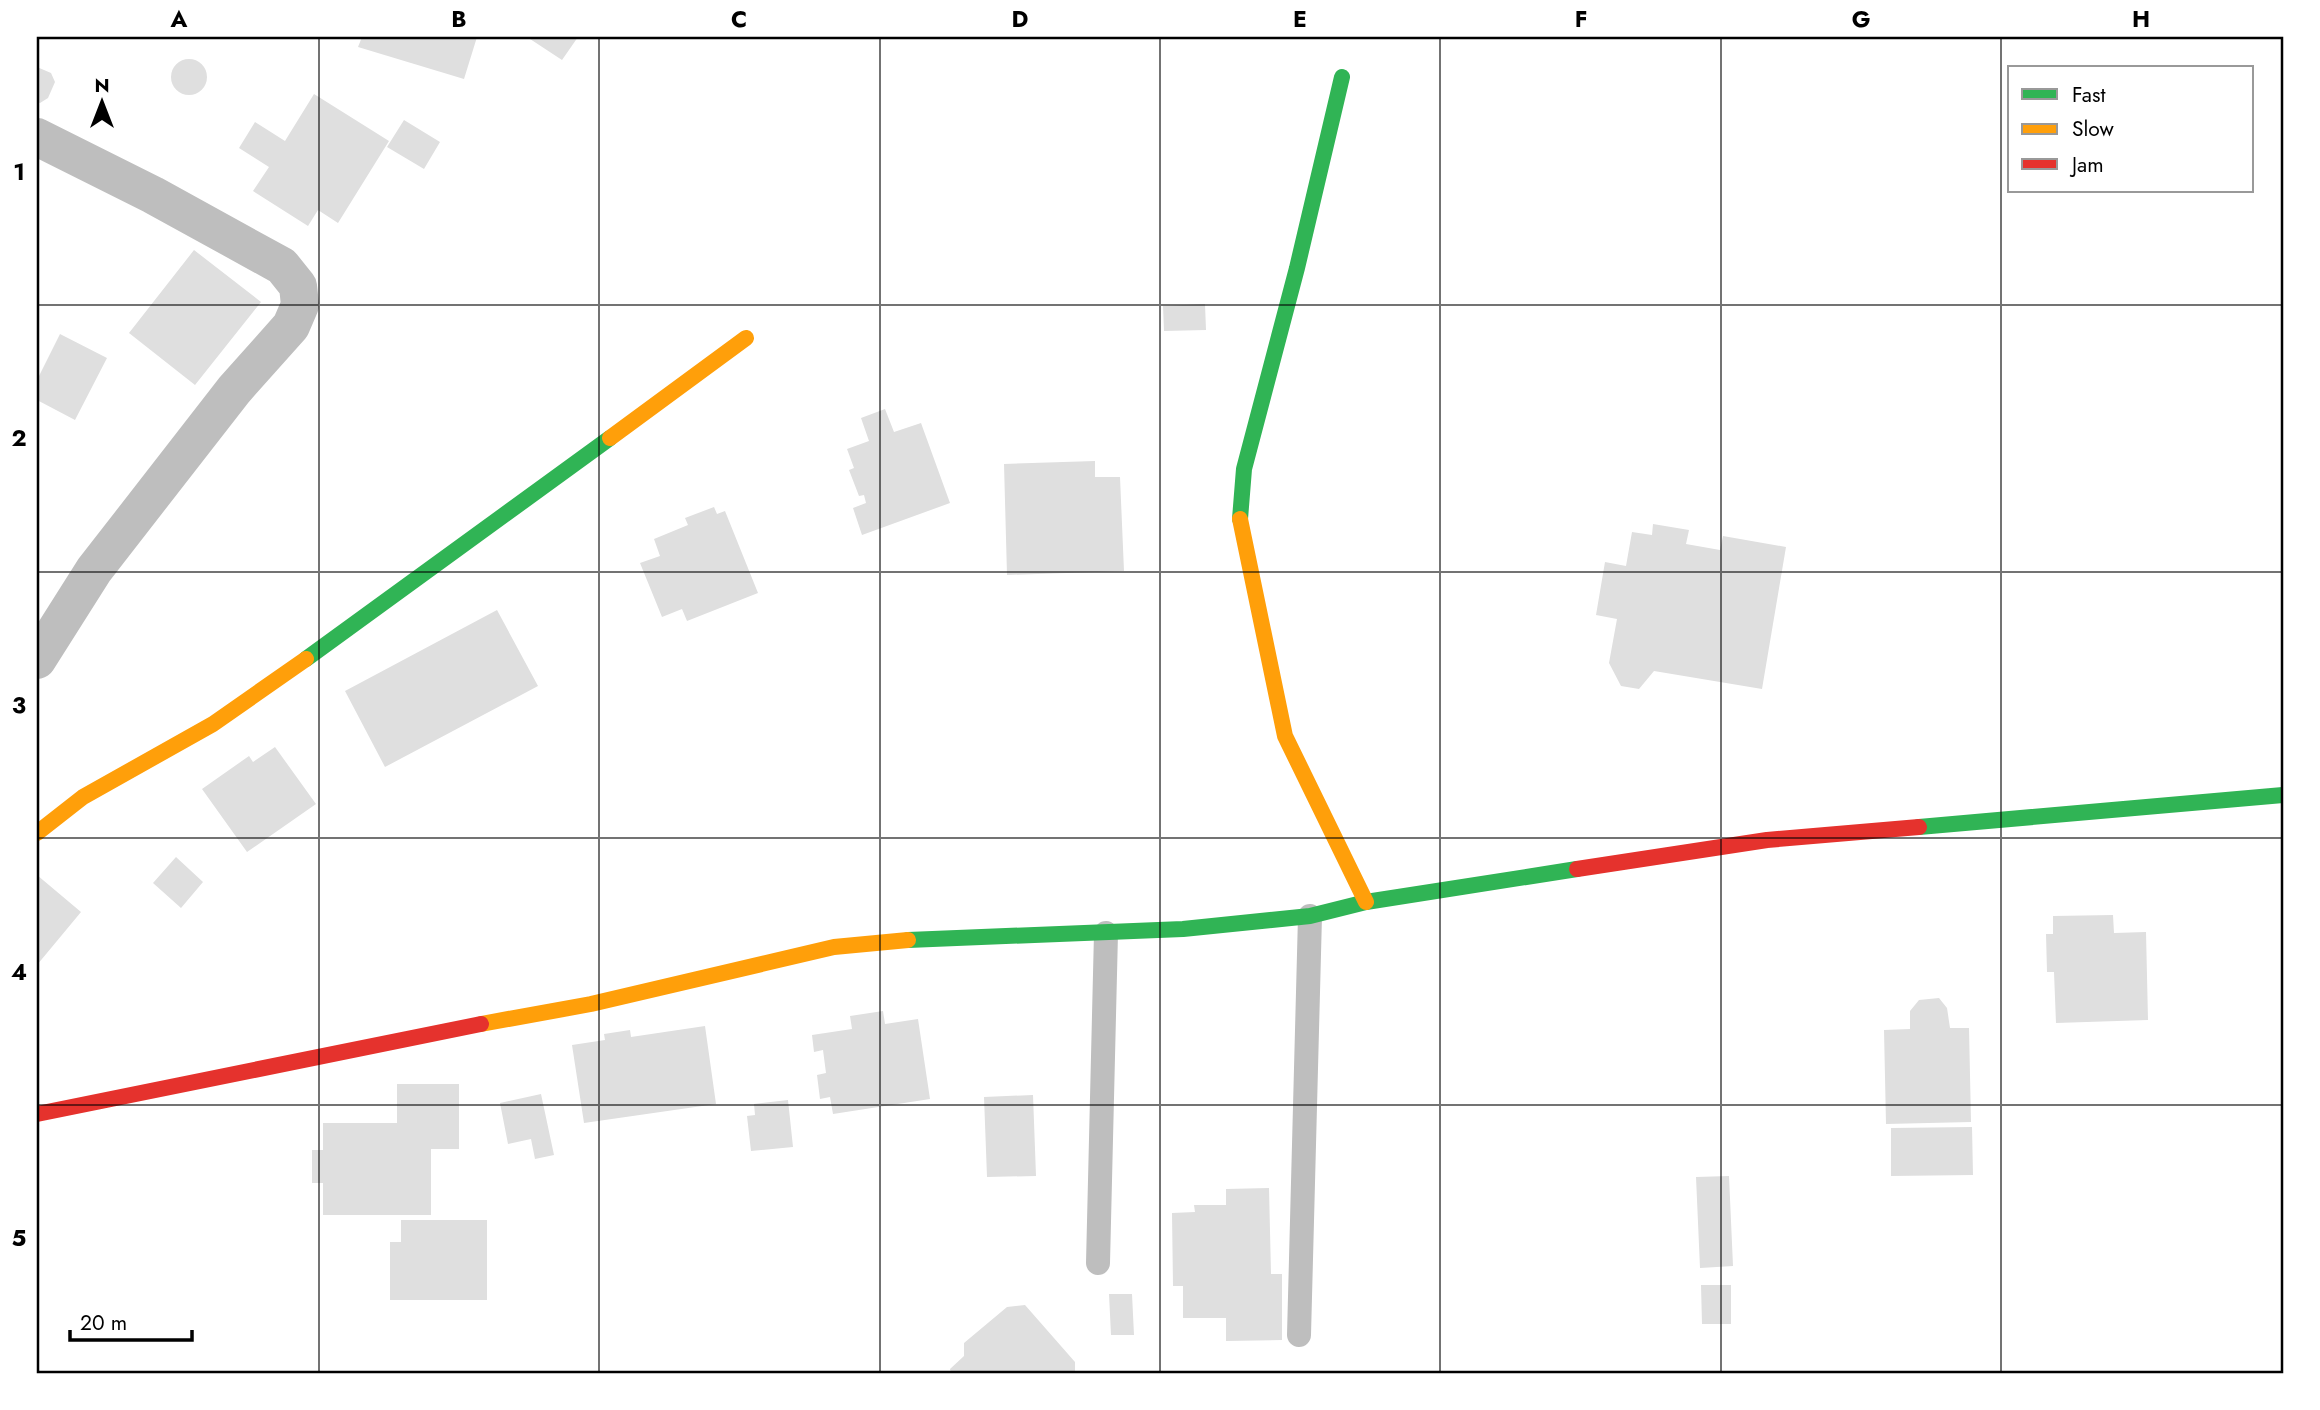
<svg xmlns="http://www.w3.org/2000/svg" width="2320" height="1410" font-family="Jost,sans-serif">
<rect width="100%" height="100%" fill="#fff"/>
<path fill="#dfdfdf" d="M362 37H477L464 79 358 47Z
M527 37H578L562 60Z
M171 77a18 18 0 1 1 36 0a18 18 0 1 1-36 0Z
M37 67 51 73 55 82 48 98 40 103 37 102Z
M314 94 389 141 338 223 318 210 308 226 253 191 269 167 239 148 255 122 285 141Z
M404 120 440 142 424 169 387 147Z
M194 250 261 302 195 385 129 333Z
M1205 304 1206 330 1164 331 1163 306Z
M60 334 107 358 75 420 37 400V380Z
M885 409 894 432 921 423 950 503 862 535 853 508 866 503 864 495 859 496 849 470 854 468 847 449 869 441 861 418Z
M1095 461V477H1120L1124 571 1007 575 1004 464Z
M714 507 717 514 725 511 758 593 687 621 682 609 662 617 640 563 660 556 654 539 688 525 685 518Z
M1653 524 1689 530 1686 544 1720 550 1723 536 1786 547 1762 689 1654 671 1639 689 1621 686 1609 663 1617 619 1596 615 1605 562 1626 566 1632 532 1652 535Z
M497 610 538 686 385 767 345 691Z
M275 747 316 804 247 852 202 789 249 756 253 762Z
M176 857 203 882 181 908 153 883Z
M37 875 81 912 37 965Z
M2113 915 2114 933 2146 932 2148 1020 2056 1023 2054 972H2047L2046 934H2053V916Z
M1939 998 1947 1008 1950 1028H1969L1971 1122 1886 1124 1884 1030 1910 1029V1011L1919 1000Z
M883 1011 885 1024 918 1019 930 1099 833 1114 830 1097 820 1099 817 1075 826 1073 823 1050 814 1052 812 1035 852 1029 850 1016Z
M705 1026 716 1104 584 1123 572 1045 605 1040 604 1034 630 1030 631 1037Z
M397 1084H459V1149H431V1215H323V1183H312V1150H323V1123H397Z
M541 1094 554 1155 535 1159 531 1139 508 1144 500 1103Z
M1033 1095 1036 1176 987 1177 984 1097Z
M788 1100 793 1147 751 1151 747 1116 755 1115 754 1104Z
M1972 1127 1973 1175 1891 1176V1128Z
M1729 1176 1733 1266 1700 1268 1696 1177Z
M1269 1188 1271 1274H1282V1340L1226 1341V1318H1183V1286H1173L1172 1213 1195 1212 1194 1205H1226V1189Z
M401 1220H487V1300H390V1242H401Z
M1701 1285H1731V1324H1702Z
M1109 1294H1132L1134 1335H1111Z
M1025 1305 1075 1362V1373H951L950 1369 964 1356V1343L1007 1307Z"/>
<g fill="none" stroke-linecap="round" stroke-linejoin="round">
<path stroke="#bebebe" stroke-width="24" d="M1098 1263 1106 933
M1299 1335 1310 916"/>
<path stroke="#bebebe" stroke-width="38" d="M37 137 153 195 282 266 298 286 300 305 291 326 234 390 94 570 37 660"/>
<path stroke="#30b455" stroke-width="16" d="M1240 519 1244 469 1297 268 1342 77
M306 659 610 438
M1919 827 2283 795
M908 940 1183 929 1310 916 1366 902 1577 869"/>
<path stroke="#ff9f0a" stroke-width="16" d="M610 438 746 338
M1240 519 1285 736 1366 902
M37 833 83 797 213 724 306 659
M481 1024 591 1004 834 947 908 940"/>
<path stroke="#e5322d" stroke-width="16" d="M1577 869 1767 840 1919 827
M37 1114 481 1024"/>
</g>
<path fill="none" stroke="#000" stroke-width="2" stroke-opacity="0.55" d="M319 37V1373M599 37V1373M880 37V1373M1160 37V1373M1440 37V1373M1721 37V1373M2001 37V1373M37 305H2283M37 572H2283M37 838H2283M37 1105H2283"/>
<rect width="2320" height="1410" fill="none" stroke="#ffffff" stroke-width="77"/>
<rect x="2008" y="66" width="245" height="126" fill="#ffffff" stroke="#999999" stroke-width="2"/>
<rect x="2022" y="89" width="35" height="10" fill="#30b455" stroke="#999999" stroke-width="2"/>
<text x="2072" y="102" font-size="21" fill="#000000">Fast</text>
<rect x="2022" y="124" width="35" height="10" fill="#ff9f0a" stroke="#999999" stroke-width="2"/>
<text x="2072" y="136" font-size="21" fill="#000000">Slow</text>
<rect x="2022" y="159" width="35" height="10" fill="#e5322d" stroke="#999999" stroke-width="2"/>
<text x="2072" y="172" font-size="21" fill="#000000">Jam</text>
<g transform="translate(102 102)" stroke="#ffffff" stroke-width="5" paint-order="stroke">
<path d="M0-5L12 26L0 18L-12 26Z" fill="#000000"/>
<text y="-10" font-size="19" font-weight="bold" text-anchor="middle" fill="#000000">N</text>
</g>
<path d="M70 1330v10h122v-10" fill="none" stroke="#000000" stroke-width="3.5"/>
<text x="80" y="1330" font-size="21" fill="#000000" stroke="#ffffff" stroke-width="5" paint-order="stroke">20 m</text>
<rect x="38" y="38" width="2244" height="1334" fill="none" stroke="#000" stroke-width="2.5"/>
<g font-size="23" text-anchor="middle" font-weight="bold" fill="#000">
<text x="179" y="27">A</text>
<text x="459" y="27">B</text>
<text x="739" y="27">C</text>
<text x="1020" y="27">D</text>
<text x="1300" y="27">E</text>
<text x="1581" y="27">F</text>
<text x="1861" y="27">G</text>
<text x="2141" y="27">H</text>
<text x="19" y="180">1</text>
<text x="19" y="446">2</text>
<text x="19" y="713">3</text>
<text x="19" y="980">4</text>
<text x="19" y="1246">5</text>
</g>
</svg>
